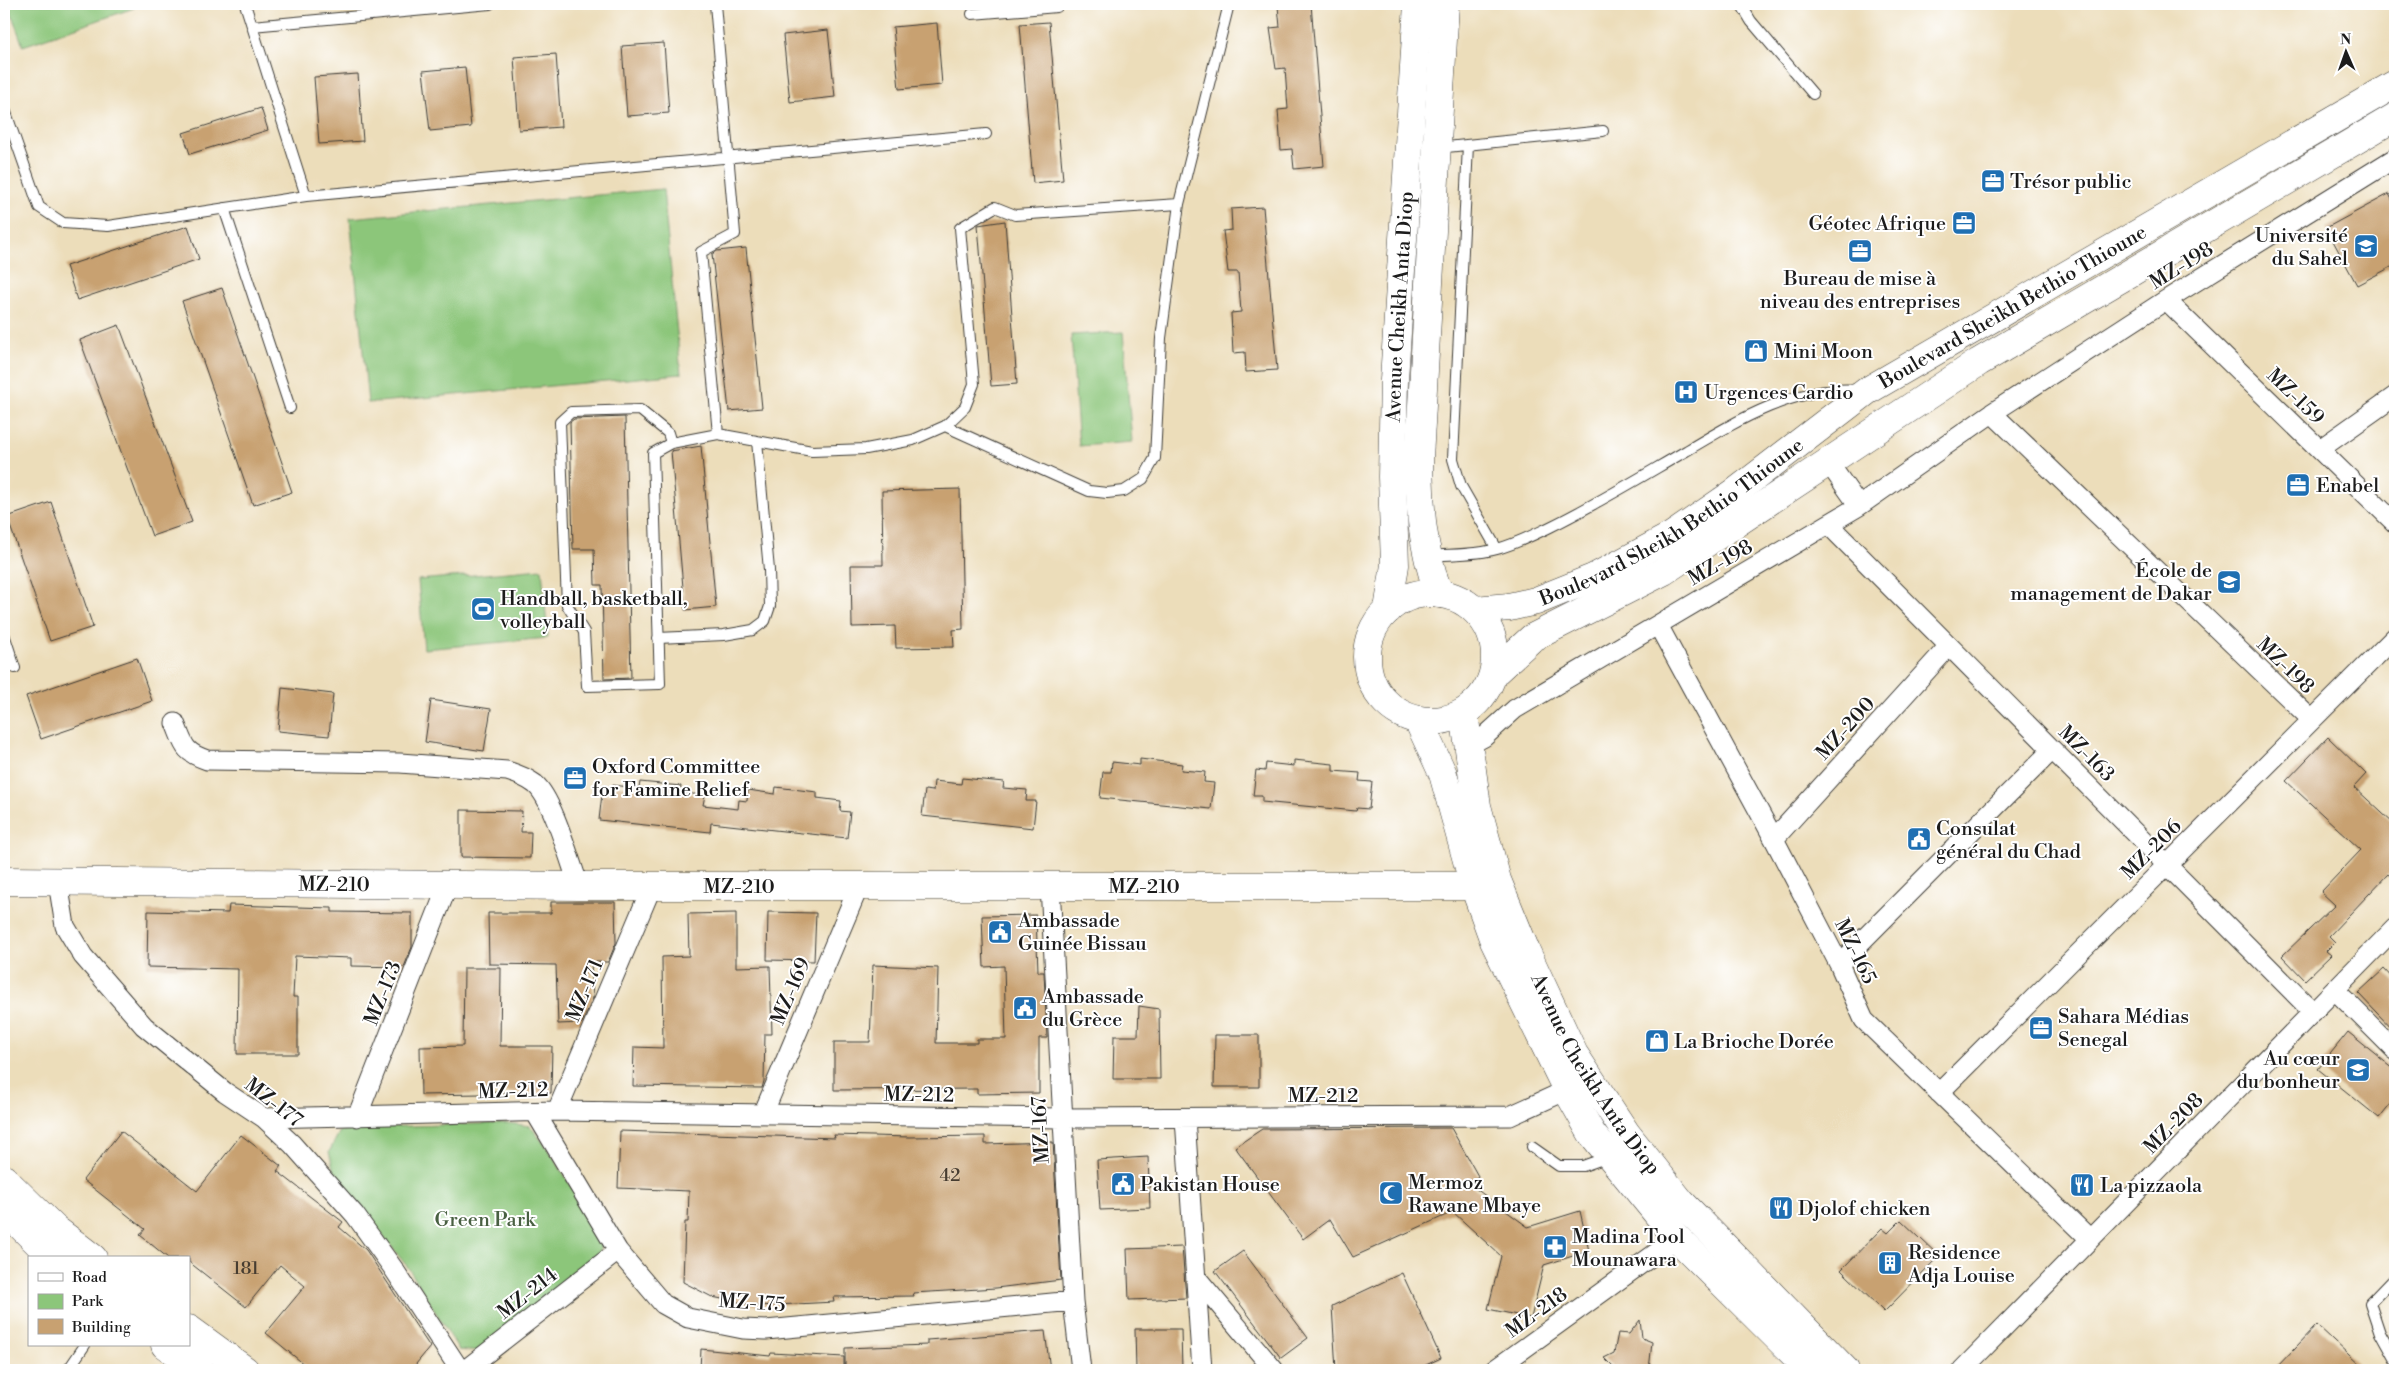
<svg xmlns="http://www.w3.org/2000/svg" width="2399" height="1374" font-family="'Libre Bodoni',serif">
<rect width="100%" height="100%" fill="#fff"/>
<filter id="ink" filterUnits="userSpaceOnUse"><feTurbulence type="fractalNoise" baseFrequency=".02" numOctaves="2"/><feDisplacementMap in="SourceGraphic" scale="10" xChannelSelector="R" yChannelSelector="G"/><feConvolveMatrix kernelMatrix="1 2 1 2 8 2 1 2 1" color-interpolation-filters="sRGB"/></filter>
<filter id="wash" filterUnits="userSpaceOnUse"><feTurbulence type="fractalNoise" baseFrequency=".0096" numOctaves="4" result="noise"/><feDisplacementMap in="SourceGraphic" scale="20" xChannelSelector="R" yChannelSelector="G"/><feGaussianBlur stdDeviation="1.12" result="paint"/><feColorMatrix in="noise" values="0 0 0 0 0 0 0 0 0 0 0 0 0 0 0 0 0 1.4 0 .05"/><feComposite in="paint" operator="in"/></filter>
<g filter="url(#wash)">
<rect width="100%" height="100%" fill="#ecddba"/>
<path fill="#8cc67a" stroke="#54714b" d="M8 4H132L134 8 23 46Z
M663 189 681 374 368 403 350 218Z
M1123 332 1132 442 1079 446 1071 335Z
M542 569 548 638 424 649 418 580Z
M507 1123 530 1126 549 1150 601 1235 600 1252 566 1283 480 1352 459 1350 409 1269 335 1175 329 1152 340 1131 380 1127Z"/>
<g id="blocks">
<path fill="#c8a171" d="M1311 4 1324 166 1294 169 1292 149 1281 150 1278 110 1288 109 1285 68 1276 69 1270 28 1280 27 1278 6Z
M1049 22 1063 180 1033 183 1020 24Z
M937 23 942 85 899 89 893 27Z
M828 30 835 97 790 102 783 35Z
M664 43 669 113 627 116 622 46Z
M556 54 561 127 519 130 514 57Z
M465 67 471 127 430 131 423 71Z
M358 74 363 141 319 144 314 77Z
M261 108 268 130 190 154 183 133Z
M2389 194 2395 205V265L2357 285 2326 228Z
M1263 207 1277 370 1246 372 1245 352 1233 353 1231 313 1241 312 1238 272H1228L1223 231 1232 230 1231 209Z
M1005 221 1017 384 991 386 978 225Z
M188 226 199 259 77 300 66 266Z
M746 248 762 408 729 411 712 254 717 251Z
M222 288 292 492 253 505 182 301Z
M119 325 192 522 152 536 80 340Z
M625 417 631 678 604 679 602 585H595L594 549H573L570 422 574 419Z
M701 446 716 607 685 610 671 451Z
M960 489 963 629 953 630 954 647 896 648 895 626 852 627 851 565H883L882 491Z
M51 502 93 627 50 641 7 517Z
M137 658 152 701 41 739 26 696Z
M282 688 333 694 329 736 278 731Z
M431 700 491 709 484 751 425 742Z
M2328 737 2366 774 2354 787 2395 825V881L2388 874 2329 936 2335 942 2326 951 2331 955 2305 980 2282 956 2335 905 2321 892 2361 850 2286 781Z
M1140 759 1182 764 1181 770 1205 772 1204 782 1214 783 1211 809 1100 798 1103 772H1111L1112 762 1140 765Z
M1294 760 1333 764V771L1360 773 1359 781 1372 782 1369 809 1357 808 1356 811 1262 802V796H1253L1256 770 1265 771 1266 763 1294 766Z
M962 778 1004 782 1003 788 1027 790 1026 801H1036L1033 828 922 816 925 790 933 791 934 781 961 784Z
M640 782 681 786 680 793 705 795 703 805 738 809 739 800 747 801 748 790 775 794 776 787 817 792V798L841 801 840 811 850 812 847 838 711 823 710 832 599 820 602 794 611 795 612 785 639 788Z
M461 810 522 811 521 832H531L530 858 461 857Z
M551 902H615L616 943 608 962H591L593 998 582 1023 558 1024 556 965 489 964 488 913H551Z
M229 905 332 908V912L412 913V947L404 967 351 966V958L295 956 293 997H298V1054H237L238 969 147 967 148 911 228 913Z
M768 912 816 913 814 961 767 960Z
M736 913V967L770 966 772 1034H765L764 1081 762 1088 633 1086 634 1047 663 1048 662 957 689 956 688 914Z
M1036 915 1038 972H1044L1047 1038H1039V1093L977 1094V1089L834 1090V1042H870L873 965 938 968 936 1043H977V1039H1006L1004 966 984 967 982 916Z
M464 968H501L500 1046H552L551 1093 481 1092V1094L421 1095 420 1047 463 1046Z
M2384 969 2395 981V1032L2358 993Z
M1139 1006 1159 1009 1160 1079H1113L1114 1036H1138Z
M2348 1032 2395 1070V1098L2379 1118 2318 1069Z
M1215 1035H1259V1087H1214Z
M1451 1128 1478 1176 1472 1186 1528 1227 1580 1211 1589 1251 1544 1265 1531 1318 1488 1309 1501 1256 1453 1212 1353 1257 1330 1219 1303 1239 1235 1147 1262 1129Z
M121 1131 197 1191 241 1135 281 1166 277 1171 343 1222 339 1227 366 1250 430 1347 411 1370H311L266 1333 305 1286 280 1265 246 1307 189 1262V1258H168L140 1235 145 1229 83 1180Z
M620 1131 835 1138 834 1135 910 1137 985 1136V1144L1053 1142 1061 1280 996 1288 913 1293 914 1296 833 1297 834 1302 758 1306 712 1297 683 1282 685 1222H688L689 1191 618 1188Z
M1148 1157 1150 1208 1100 1210 1097 1160Z
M1901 1220 1939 1256 1884 1312 1841 1270 1882 1228 1888 1233Z
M1182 1247 1186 1298 1129 1300 1127 1249Z
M1243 1251 1308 1338 1281 1358 1215 1271Z
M1402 1273 1441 1358 1415 1370H1336L1332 1306Z
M1640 1320 1642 1338 1652 1342 1649 1370H1616L1604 1358 1614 1353 1618 1333 1629 1334Z
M2317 1325 2365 1370H2274Z
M1135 1329H1181L1182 1370H1136Z
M1045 1331 1050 1370H845V1348L927 1345V1340Z
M701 1349 770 1356 771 1353 844 1357V1370H700Z"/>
</g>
</g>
<g filter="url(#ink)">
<use href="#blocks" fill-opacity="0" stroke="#3b3934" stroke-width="1"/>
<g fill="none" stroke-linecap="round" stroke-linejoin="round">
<defs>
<path id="lane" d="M245 4 306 196
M715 4 735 234 701 252 718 434
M1741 4 1751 21 1813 94
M972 14 1057 7V4
M252 26 490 4
M4 107 39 207 63 223 108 226 306 196 986 134
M1468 145 1453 459 1461 486 1497 549
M1437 148 1603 131
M224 208 290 408
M945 426 1089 491 1107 493 1124 491 1143 479 1155 458 1161 338 1179 204 1229 4
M671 443 653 453 660 684 587 686 584 632 567 605 560 422 571 412 640 410 668 433 671 443 718 434 812 451 866 449 913 440 945 426 965 407 974 384 960 228 995 207 1015 215 1179 204
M1429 556C1452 554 1476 555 1497 549 1516 544 1533 535 1550 527 1597 504 1641 477 1686 451 1738 420 1796 385 1859 390
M4 634 15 668
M658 638 724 635 753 630 765 621 770 606 769 570 757 441
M1532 1147 1559 1166H1583L1608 1157
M2395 1277 2370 1303 2380 1333 2395 1360
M68 1370 85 1345"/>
<path id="street" d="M2166 300 2395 523
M1992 413 2312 720
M2320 449 2395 396
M1828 462 1859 506
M1829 525 2313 1012
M1658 625 1774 839 1839 964 1864 1020 2090 1239
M175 723C184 745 183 752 207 760L400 763 507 771C517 774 527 778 535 784 553 799 570 862 579 886
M1467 746 1484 737 1515 709 1859 506 1992 413 2166 300 2395 158
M1774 839 1949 646
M58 882 65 926 83 956 144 1026 225 1092 264 1118 292 1144 355 1215 393 1268 460 1370
M1050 886 1073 1301 1081 1370
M1839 964 2052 750
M2335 990 2395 1050
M1939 1093 2395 637
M557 1111 652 886
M535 1112 618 1251 663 1304 688 1318 743 1329 766 1330 1073 1301
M763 1114 859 886
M357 1117 448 885
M264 1118 557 1111 1062 1118 1510 1116 1567 1090
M1185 1118 1202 1370
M1196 1277 1274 1370
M465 1370 618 1251
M1494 1370 1677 1238
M1962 1370 2395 928"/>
<g id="secondary">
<path d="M1439 594C1421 544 1420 510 1419 458L1445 4"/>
<path id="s1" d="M1388 610 1395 565 1392 477 1394 380 1418 4"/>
<path id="s2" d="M4 881 579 886H1474"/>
</g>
<g id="primary">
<circle cx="1431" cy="657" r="64"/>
<path id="s3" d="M1475 610 1509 607 1536 601 1593 578 1673 535 1734 493 1867 391 2395 84"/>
<path d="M1494 673 1532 638 1664 571 1979 362 2395 117"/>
<path id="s4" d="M1464 713 1477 806 1497 880 1526 951 1574 1054 1626 1133 1681 1202 1845 1370"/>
<path d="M1418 720 1443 774 1474 886 1494 941 1567 1090 1592 1134 1677 1238 1810 1370"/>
</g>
<path id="highway" d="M4 1179 54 1228 93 1258
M4 1209 40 1245 58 1258
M189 1329 245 1370
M165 1345 200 1370"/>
</defs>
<use href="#lane" stroke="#3b3934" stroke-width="12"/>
<use href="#street" stroke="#3b3934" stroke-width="21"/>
<use href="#secondary" stroke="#3b3934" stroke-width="29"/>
<use href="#primary" stroke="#3b3934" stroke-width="29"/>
<use href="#highway" stroke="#3b3934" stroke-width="29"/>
<use href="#lane" stroke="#fff" stroke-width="10"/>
<use href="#street" stroke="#fff" stroke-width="19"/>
<use href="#secondary" stroke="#fff" stroke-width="28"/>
<use href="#primary" stroke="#fff" stroke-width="28"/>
<use href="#highway" stroke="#fff" stroke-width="28"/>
</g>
</g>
<defs>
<symbol id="office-square" viewBox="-11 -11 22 22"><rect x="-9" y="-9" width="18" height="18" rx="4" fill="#1f6fb2" stroke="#fff"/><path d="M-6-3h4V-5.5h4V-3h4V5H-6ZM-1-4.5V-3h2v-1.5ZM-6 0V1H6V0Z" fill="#fff"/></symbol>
<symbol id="university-square" viewBox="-11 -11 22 22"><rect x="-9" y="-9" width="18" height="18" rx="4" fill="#1f6fb2" stroke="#fff"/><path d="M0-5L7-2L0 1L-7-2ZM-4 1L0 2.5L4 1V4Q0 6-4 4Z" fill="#fff"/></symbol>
<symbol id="shop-square" viewBox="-11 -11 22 22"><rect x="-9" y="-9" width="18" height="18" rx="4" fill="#1f6fb2" stroke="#fff"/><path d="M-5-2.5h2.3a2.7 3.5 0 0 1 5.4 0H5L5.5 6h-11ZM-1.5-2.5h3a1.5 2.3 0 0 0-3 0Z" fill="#fff"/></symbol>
<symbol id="hospital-square" viewBox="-11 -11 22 22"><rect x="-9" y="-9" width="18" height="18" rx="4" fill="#1f6fb2" stroke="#fff"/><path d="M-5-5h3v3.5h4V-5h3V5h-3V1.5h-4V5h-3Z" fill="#fff"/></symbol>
<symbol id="stadium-square" viewBox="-11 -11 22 22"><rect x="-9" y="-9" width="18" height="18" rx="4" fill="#1f6fb2" stroke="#fff"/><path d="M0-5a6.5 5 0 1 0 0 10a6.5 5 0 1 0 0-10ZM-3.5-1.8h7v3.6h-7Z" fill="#fff"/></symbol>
<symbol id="civic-square" viewBox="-11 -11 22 22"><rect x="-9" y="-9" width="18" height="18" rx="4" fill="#1f6fb2" stroke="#fff"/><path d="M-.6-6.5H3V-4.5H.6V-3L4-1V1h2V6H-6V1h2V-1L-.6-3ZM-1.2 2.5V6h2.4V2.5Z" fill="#fff"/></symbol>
<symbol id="school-square" viewBox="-11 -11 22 22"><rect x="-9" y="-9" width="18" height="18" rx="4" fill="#1f6fb2" stroke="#fff"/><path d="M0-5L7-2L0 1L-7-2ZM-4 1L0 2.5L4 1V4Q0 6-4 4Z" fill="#fff"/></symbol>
<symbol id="restaurant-square" viewBox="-11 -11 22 22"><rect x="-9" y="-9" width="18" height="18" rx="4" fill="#1f6fb2" stroke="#fff"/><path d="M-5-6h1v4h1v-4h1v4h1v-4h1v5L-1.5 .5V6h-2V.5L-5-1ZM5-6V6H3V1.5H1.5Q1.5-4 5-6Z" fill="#fff"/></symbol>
<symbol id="mosque-square" viewBox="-11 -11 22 22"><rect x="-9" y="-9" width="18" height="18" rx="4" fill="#1f6fb2" stroke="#fff"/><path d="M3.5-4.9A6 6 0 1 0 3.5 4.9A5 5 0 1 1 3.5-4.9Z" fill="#fff"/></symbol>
<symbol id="pharmacy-square" viewBox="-11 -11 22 22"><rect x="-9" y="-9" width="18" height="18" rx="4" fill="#1f6fb2" stroke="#fff"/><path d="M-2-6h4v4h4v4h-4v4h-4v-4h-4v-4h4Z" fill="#fff"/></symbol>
<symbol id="building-square" viewBox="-11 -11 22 22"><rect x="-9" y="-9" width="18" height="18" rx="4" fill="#1f6fb2" stroke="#fff"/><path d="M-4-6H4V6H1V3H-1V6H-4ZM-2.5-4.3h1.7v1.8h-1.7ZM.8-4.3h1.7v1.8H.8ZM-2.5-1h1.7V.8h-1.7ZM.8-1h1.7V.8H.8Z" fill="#fff"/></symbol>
</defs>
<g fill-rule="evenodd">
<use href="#office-square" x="1979" y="167" width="28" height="28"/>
<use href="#office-square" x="1950" y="209" width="28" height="28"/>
<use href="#university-square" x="2352" y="232" width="28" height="28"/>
<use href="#office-square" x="1846" y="237" width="28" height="28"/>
<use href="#shop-square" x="1742" y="337" width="28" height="28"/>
<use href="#hospital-square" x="1672" y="378" width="28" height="28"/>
<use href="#office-square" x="2284" y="471" width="28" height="28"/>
<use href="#university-square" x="2215" y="568" width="28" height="28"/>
<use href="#stadium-square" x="469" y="595" width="28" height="28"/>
<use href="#office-square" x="561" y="764" width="28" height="28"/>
<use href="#civic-square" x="1905" y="825" width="28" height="28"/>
<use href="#civic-square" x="986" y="918" width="28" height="28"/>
<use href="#civic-square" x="1011" y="994" width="28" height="28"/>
<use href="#office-square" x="2027" y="1014" width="28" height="28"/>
<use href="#shop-square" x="1643" y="1027" width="28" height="28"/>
<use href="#school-square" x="2344" y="1056" width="28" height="28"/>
<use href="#civic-square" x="1109" y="1170" width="28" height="28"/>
<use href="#restaurant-square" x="2068" y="1171" width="28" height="28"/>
<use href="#mosque-square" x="1377" y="1179" width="28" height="28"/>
<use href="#restaurant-square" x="1767" y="1194" width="28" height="28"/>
<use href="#pharmacy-square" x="1541" y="1233" width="28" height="28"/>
<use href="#building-square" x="1876" y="1249" width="28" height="28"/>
</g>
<g text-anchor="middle" stroke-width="4" stroke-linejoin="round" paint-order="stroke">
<g font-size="18" fill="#473d31">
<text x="950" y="1181">42</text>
<text x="246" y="1274">181</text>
</g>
<g font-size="20" fill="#1c1c1c" stroke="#fff" text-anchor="start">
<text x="2010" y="188">Trésor public</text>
<text x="1946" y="230" text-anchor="end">Géotec Afrique</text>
<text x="2348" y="242" text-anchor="end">Université<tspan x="2348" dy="23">du Sahel</tspan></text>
<text x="1860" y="285" text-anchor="middle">Bureau de mise à<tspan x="1860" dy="23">niveau des entreprises</tspan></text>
<text x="1774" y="358">Mini Moon</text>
<text x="1704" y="399">Urgences Cardio</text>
<text x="2316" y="492">Enabel</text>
<text x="2212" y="577" text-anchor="end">École de<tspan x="2212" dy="23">management de Dakar</tspan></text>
<text x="500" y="605">Handball, basketball,<tspan x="500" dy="23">volleyball</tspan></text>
<text x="592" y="773">Oxford Committee<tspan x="592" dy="23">for Famine Relief</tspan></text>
<text x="1936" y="835">Consulat<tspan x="1936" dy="23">général du Chad</tspan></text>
<text x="1018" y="927">Ambassade<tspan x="1018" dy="23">Guinée Bissau</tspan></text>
<text x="1042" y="1003">Ambassade<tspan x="1042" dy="23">du Grèce</tspan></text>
<text x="2058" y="1023">Sahara Médias<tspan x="2058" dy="23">Senegal</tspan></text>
<text x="1674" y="1048">La Brioche Dorée</text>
<text x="2340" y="1065" text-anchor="end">Au cœur<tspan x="2340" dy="23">du bonheur</tspan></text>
<text x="1408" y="1189">Mermoz<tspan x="1408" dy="23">Rawane Mbaye</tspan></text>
<text x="1140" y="1191">Pakistan House</text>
<text x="2100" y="1192">La pizzaola</text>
<text x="1798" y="1215">Djolof chicken</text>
<text x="1572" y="1243">Madina Tool<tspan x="1572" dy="23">Mounawara</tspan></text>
<text x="1908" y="1259">Residence<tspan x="1908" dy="23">Adja Louise</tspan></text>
</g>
<g font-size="20" fill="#1c1c1c" stroke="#fff">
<text transform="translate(2181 265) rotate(-32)" y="7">MZ-198</text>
<text dy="7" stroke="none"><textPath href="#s1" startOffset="304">Avenue Cheikh Anta Diop</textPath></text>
<text dy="7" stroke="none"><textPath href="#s3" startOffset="624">Boulevard Sheikh Bethio Thioune</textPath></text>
<text transform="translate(2296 396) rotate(44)" y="7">MZ-159</text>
<text dy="7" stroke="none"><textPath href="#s3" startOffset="219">Boulevard Sheikh Bethio Thioune</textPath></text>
<text transform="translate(1720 562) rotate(-30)" y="7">MZ-198</text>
<text transform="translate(2286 665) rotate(44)" y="7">MZ-198</text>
<text transform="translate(1845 728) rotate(-48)" y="7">MZ-200</text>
<text transform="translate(2087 753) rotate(45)" y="7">MZ-163</text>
<text transform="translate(2151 849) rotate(-45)" y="7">MZ-206</text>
<text dy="7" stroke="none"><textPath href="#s2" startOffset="330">MZ-210</textPath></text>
<text dy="7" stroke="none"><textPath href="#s2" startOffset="735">MZ-210</textPath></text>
<text dy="7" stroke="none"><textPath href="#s2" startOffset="1140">MZ-210</textPath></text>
<text transform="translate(1856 951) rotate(64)" y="7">MZ-165</text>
<text transform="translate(584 990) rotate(-67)" y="7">MZ-171</text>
<text transform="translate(790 991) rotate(-67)" y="7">MZ-169</text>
<text transform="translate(382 993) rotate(-68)" y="7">MZ-173</text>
<text dy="7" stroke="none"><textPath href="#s4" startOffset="389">Avenue Cheikh Anta Diop</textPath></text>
<text transform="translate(513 1090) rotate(-2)" y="7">MZ-212</text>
<text transform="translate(919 1094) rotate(1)" y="7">MZ-212</text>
<text x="1323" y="1102">MZ-212</text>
<text transform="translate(274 1102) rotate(38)" y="7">MZ-177</text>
<text transform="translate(2173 1123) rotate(-46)" y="7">MZ-208</text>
<text transform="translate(1040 1130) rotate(-93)" y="7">MZ-167</text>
<text transform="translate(527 1293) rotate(-38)" y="7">MZ-214</text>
<text transform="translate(752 1302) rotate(4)" y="7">MZ-175</text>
<text transform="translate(1536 1312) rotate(-36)" y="7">MZ-218</text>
</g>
<g font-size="20" fill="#496042" stroke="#fff">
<text x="485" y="1226">Green Park</text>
</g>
</g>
<rect width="2399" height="1374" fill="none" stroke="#fff" stroke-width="20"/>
<rect x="28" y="1256" width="162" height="90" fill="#ffffff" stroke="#a4a4a4"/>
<rect x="38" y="1273" width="25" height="8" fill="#ffffff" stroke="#a4a4a4"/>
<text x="72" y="1282" font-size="15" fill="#1c1c1c">Road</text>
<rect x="38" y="1294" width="25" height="15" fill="#8cc67a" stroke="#a4a4a4"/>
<text x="72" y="1306" font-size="15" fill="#1c1c1c">Park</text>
<rect x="38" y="1319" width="25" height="15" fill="#c8a171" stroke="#a4a4a4"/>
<text x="72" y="1332" font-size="15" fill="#1c1c1c">Building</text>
<g transform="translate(2346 52) rotate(358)" stroke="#ffffff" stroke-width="4" paint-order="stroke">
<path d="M0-4L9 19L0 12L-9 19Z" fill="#1c1c1c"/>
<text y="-8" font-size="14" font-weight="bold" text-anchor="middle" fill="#1c1c1c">N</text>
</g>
</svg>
